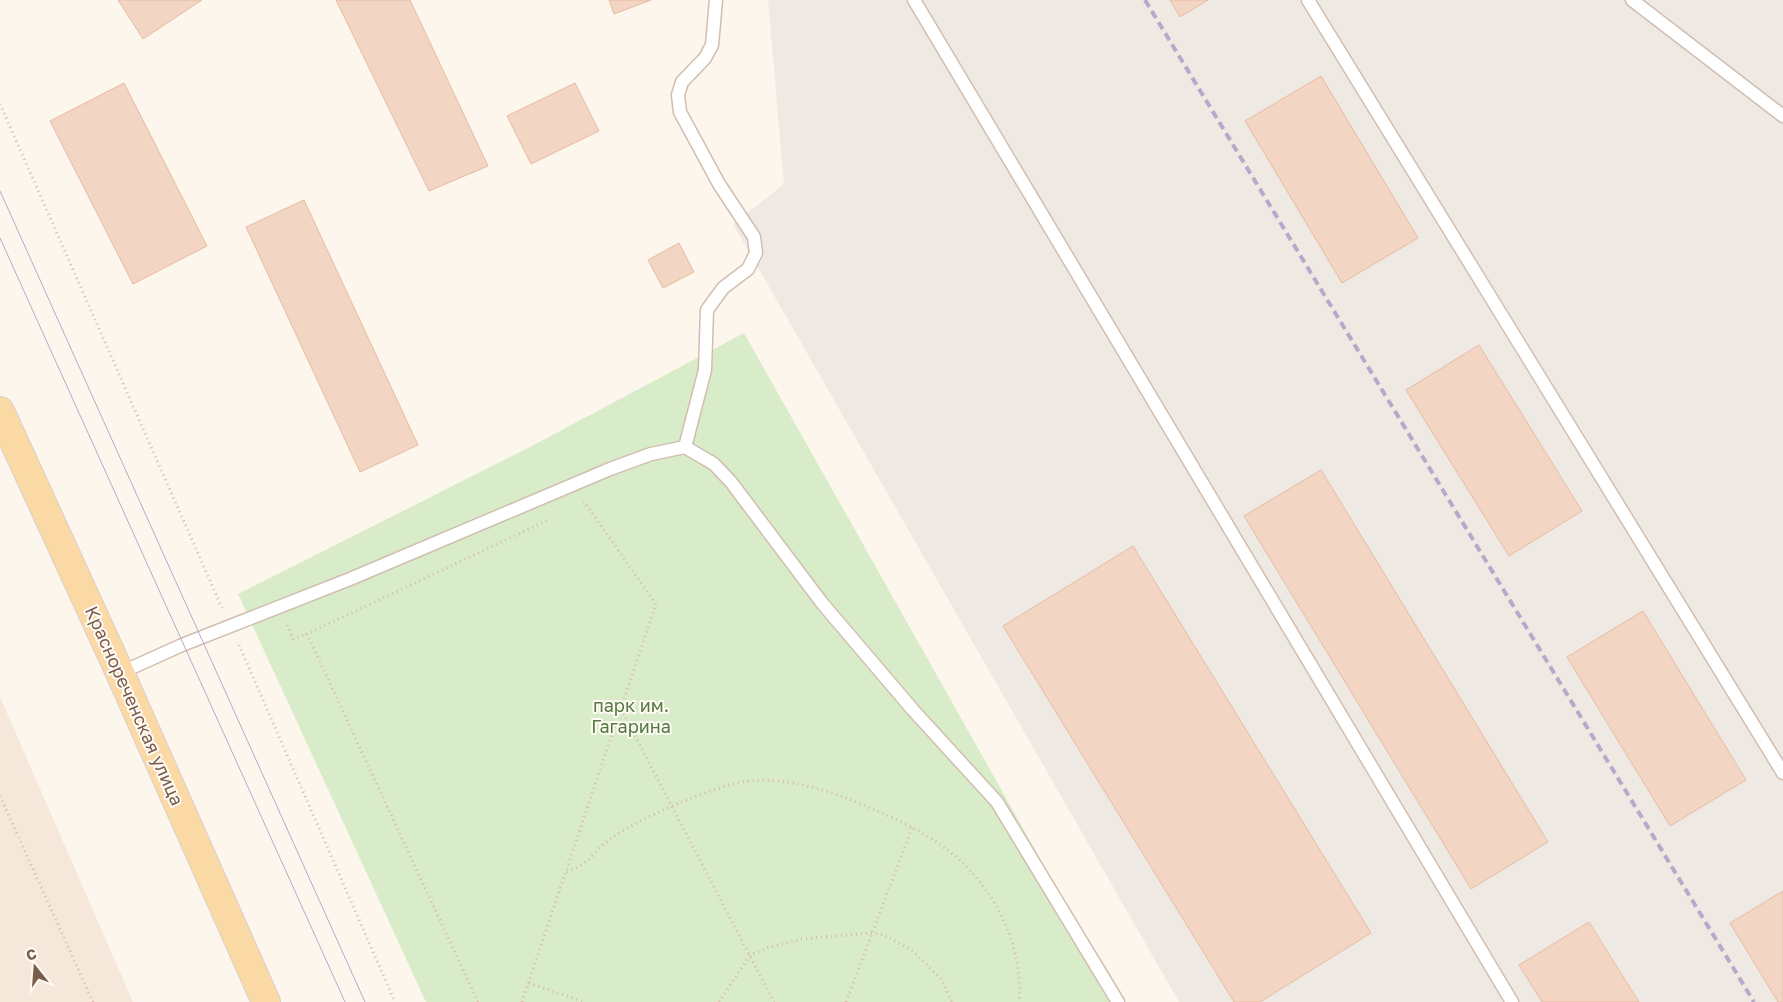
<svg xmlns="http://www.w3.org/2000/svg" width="1783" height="1002" font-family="'Golos Text',sans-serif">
<rect width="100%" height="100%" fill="#fdf6ec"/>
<path fill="#f5e8da" d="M0 697 133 1002H0Z"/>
<path fill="#efe9e4" d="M768 0H1783V1002H1179L733 224 784 184Z"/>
<path fill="#d8ecc9" d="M744 333 1121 1002H426L238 594 528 448Z"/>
<path fill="#f3d5c3" stroke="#e6bba3" d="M118 0H202L143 39Z
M336 0H410L488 166 429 191Z
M609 0H651L614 14Z
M1170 0H1208L1180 17Z
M1321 76 1418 238 1342 283 1245 121Z
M124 83 207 246 133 284 50 121Z
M575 83 599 131 531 164 507 116Z
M304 200 418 445 360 472 246 227Z
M679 243 694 272 663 288 648 260Z
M1479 345 1582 511 1509 556 1406 390Z
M1321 470 1548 842 1471 889 1244 516Z
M1133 546 1371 933 1260 1002H1234L1003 626Z
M1643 611 1746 780 1670 826 1567 657Z
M1783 891V1002H1778L1730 923Z
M1589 922 1639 1002H1542L1519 965Z"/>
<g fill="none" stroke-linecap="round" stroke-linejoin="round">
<defs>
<path id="service" d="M914 0 1512 1002
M1308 0 1783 773
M1632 0 1783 116
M685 447 705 370 707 310 723 288 748 269 756 253 754 237 719 184 680 112 678 95 682 82 705 58 712 45 716 0
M120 673 182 645 350 579 610 469 651 454 685 447 714 464 731 482 822 603 913 710 997 802 1118 1002"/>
<path id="primary" d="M0 411 120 673 266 1002"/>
</defs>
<use href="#service" stroke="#d1beb0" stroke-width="15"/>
<use href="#primary" stroke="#dad1cd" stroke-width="30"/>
<path stroke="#d9b8a5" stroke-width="3" stroke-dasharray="1 4" stroke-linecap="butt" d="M0 104 222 608
M287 625 293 639 307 634
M239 645 395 1002
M621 709 774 1002
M0 796 93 1002
M567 872C573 869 579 867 584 863 593 857 599 846 609 840 637 819 699 793 733 784 771 774 815 786 851 800 882 813 915 826 942 846 991 880 1024 943 1019 1002
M529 983 584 1002
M478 1002 307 634 548 520
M522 1002 656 604 585 503H583
M719 1002 750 955 770 947 802 939 872 933 884 935 913 951 942 980 952 1002
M846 1002 912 828"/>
<use href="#service" stroke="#fff" stroke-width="12"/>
<use href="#primary" stroke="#fbd9a5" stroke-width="28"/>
<path stroke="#b9a8c9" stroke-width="1" d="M0 191 365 1002
M0 238 345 1002"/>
<path stroke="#b9a8c9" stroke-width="4" stroke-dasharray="8 5" stroke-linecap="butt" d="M1145 0 1754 1002"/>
</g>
<g text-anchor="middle" stroke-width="4" stroke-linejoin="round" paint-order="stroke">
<g font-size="18" fill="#7a5c4d" stroke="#fffaf3">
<text transform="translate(134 706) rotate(66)" y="6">Краснореченская улица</text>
</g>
<g font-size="18" fill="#537a41" stroke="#fffaf3">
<text x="631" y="712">парк им.<tspan x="631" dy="21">Гагарина</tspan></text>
</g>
</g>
<g transform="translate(35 967) rotate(343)" stroke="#fffaf3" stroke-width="4" paint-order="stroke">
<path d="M0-4L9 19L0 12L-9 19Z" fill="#7a5c4d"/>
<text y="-8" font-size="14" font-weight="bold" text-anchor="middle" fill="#7a5c4d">С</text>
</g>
</svg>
